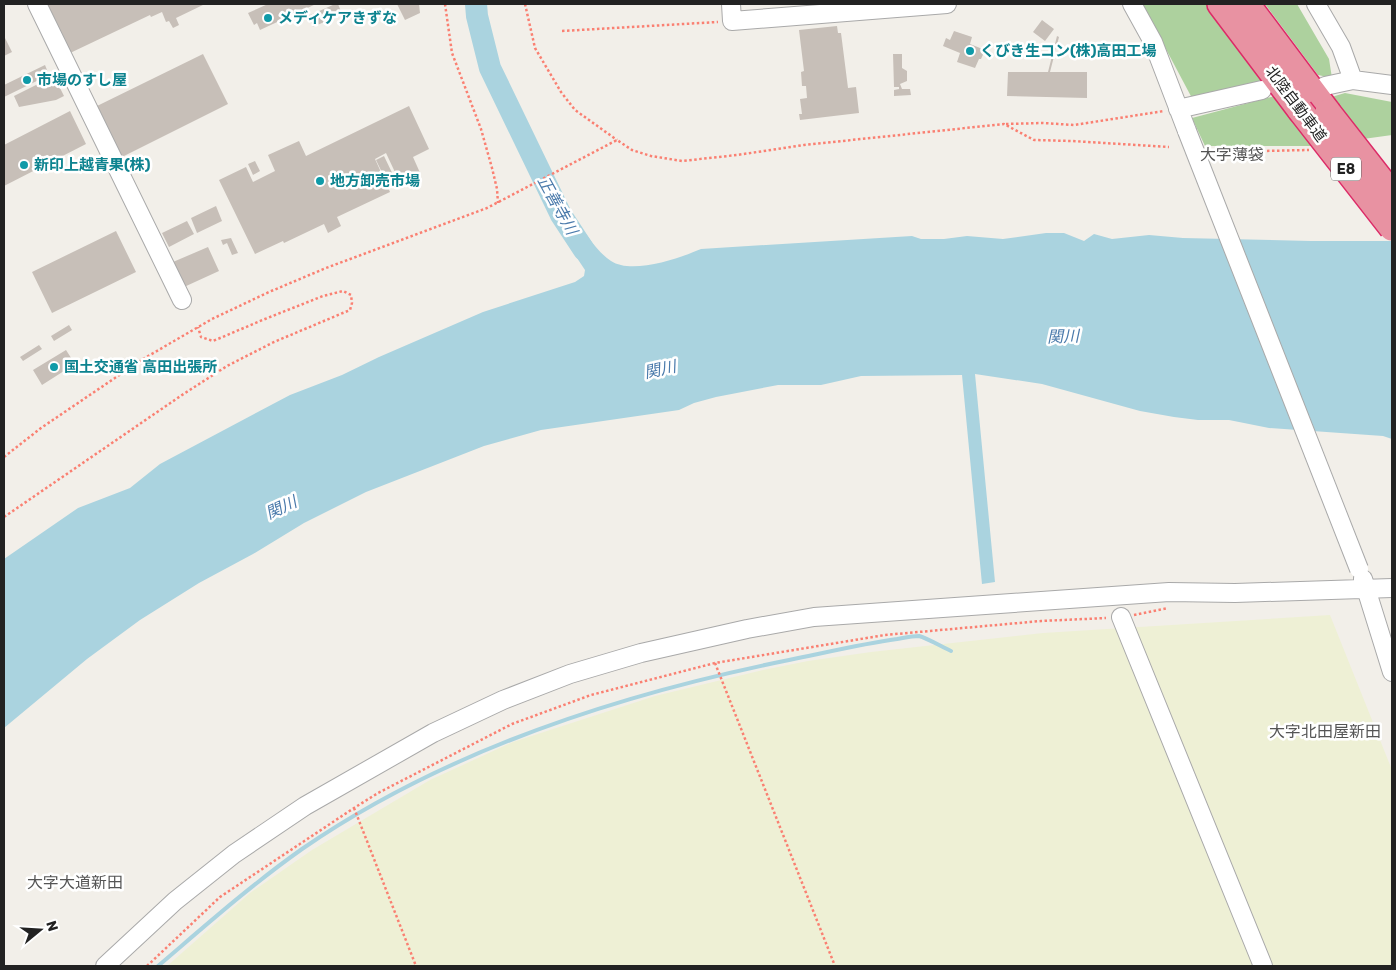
<svg xmlns="http://www.w3.org/2000/svg" width="1396" height="970" font-family="Rubik,'Noto Sans JP',sans-serif">
<rect width="100%" height="100%" fill="#f2efe9"/>
<path fill="#eef0d5" d="M1330 615 1392 770V966H167L250 893 312 850 430 780 513 742 655 696 763 670 808 661 871 652 1043 633Z"/>
<path fill="#add19e" d="M1142 4H1210L1264 83 1193 100Z
M1265 4H1297L1329 59 1332 78 1318 75Z
M1345 93 1392 102V135L1356 140 1328 98Z
M1282 94 1321 146H1205L1192 118Z"/>
<path fill="#aad3df" d="M575 219C586 233 596 251 611 261 632 275 680 258 701 249L912 236 921 239H944L967 236 1003 239 1046 233H1064L1084 241 1094 234 1112 239 1149 235 1183 238 1311 241H1392V439L1383 436 1269 428 1229 420H1198L1174 417 1140 411 1042 384 975 374 995 582 982 584 962 375 861 376 821 385H778L716 397 694 403 679 410 541 430 484 446 366 492 304 523 253 554 199 583 140 620 87 659 4 728V559L78 508 130 488 160 464 290 395 342 375 379 357 483 312 575 282 584 276 585 270 559 231Z"/>
<g fill="none" stroke-linecap="round" stroke-linejoin="round">
<path stroke="#aad3df" stroke-width="4" d="M158 966C205 926 251 885 302 849 444 751 620 694 789 660 824 653 861 644 897 639 903 638 912 636 919 636 927 638 942 647 951 651"/>
<path stroke="#aad3df" stroke-width="22" d="M476 4 477 16 490 68 561 215 584 250"/>
</g>
<path fill="#c7bfb8" d="M44 4H205L176 18 179 25 173 28 169 21 166 22 162 12 151 17 150 15 68 54Z
M268 4H316L260 30 257 23 254 25 248 13Z
M335 4H338L342 14 313 27 308 16Z
M397 4H419L420 13 405 20Z
M1042 20 1054 29 1045 41 1033 32Z
M837 26 838 33H841L848 88 856 87 859 113 800 120 799 114H802L800 99 807 98 806 86H802L801 72 804 71 799 30Z
M954 31 972 37 970 44 985 50 981 59H979L975 68 957 62 960 53 943 46 946 38 950 40Z
M4 36 12 52 4 56Z
M1057 36 1059 37 1050 72H1087V98L1007 96 1008 72H1048Z
M203 54 228 104 122 157 97 106Z
M893 54H902V68L907 71V81L900 84 902 89H910L911 95 894 96V90L899 89V87H894Z
M45 65 49 75 4 97V85Z
M54 76 64 96 56 100 19 107 14 96Z
M409 106 429 149 413 157 421 175 401 185 386 153 375 159 390 192 337 217 341 226 328 233 324 224 284 243 283 241 255 254 219 180 246 167 253 182 275 171 268 155 299 141 306 156Z
M70 111 86 144 4 186V145Z
M384 156 396 181 388 185 376 160Z
M255 161 260 171 253 175 248 164Z
M216 206 222 221 197 233 191 218Z
M187 221 194 234 169 247 162 233Z
M116 231 136 272 52 313 32 272Z
M231 238 238 253 232 255 227 243 223 245 221 240Z
M208 247 219 271 184 287 173 262Z
M69 325 72 330 54 341 51 336Z
M39 345 42 349 23 361 20 357Z
M66 350 75 364 42 385 33 370Z"/>
<g fill="none" stroke-linecap="round" stroke-linejoin="round">
<defs>
<path id="minor" d="M37 4 182 300
M731 4 732 21 947 4
M1132 4 1153 42 1187 131
M1316 4 1341 47 1353 80 1392 85
M1325 86 1353 80
M1178 109 1262 90
M1363 579 1392 672
M1121 617 1263 966
M105 966 175 901 234 854 305 806 433 733 503 700 570 674 641 653 747 629 814 617 1169 592 1235 593 1392 588"/>
<path id="highway" d="M1220 4 1300 110
M1247 4 1328 112"/>
</defs>
<use href="#minor" stroke="#a9a9a9" stroke-width="20"/>
<use href="#highway" stroke="#dc2a67" stroke-width="28"/>
<path stroke="#fa8072" stroke-width="2.5" stroke-dasharray="2.5 2.5" stroke-linecap="butt" d="M445 4 452 53 481 129 492 168 497 189 498 203
M525 4 535 48 561 92 575 110 617 140
M562 31 718 22
M1006 124 1043 123 1074 125 1164 111
M1217 152 1309 150
M4 457 41 428 143 359 212 319 269 292 326 268 487 208 617 140 632 150 651 156 682 161 737 155 804 145 1004 124 1034 140 1072 141 1169 147
M4 517 182 395 227 366 274 342 350 310 352 303 351 295 343 291 323 296 265 319 213 341 201 337 198 327
M1134 615 1168 608
M715 663 835 966
M354 808 416 966
M147 966 220 897 354 808 378 793 512 724 591 695 715 663 885 635 1041 621 1106 618"/>
<use href="#minor" stroke="#fff" stroke-width="18"/>
<use href="#highway" stroke="#e892a2" stroke-width="25"/>
<defs>
<path id="minor-bridge" d="M1187 131 1359 569"/>
<path id="highway-bridge" d="M1300 110 1392 228
M1328 112 1392 194"/>
</defs>
<use href="#minor-bridge" stroke="#a9a9a9" stroke-width="20" stroke-linecap="butt"/>
<use href="#highway-bridge" stroke="#dc2a67" stroke-width="28" stroke-linecap="butt"/>
<use href="#minor-bridge" stroke="#fff" stroke-width="18"/>
<use href="#highway-bridge" stroke="#e892a2" stroke-width="25"/>
</g>
<g fill="#0f9aa8" stroke="#fff" stroke-width="2">
<circle cx="268" cy="18" r="5"/>
<circle cx="970" cy="51" r="5"/>
<circle cx="27" cy="80" r="5"/>
<circle cx="24" cy="165" r="5"/>
<circle cx="320" cy="181" r="5"/>
<circle cx="54" cy="367" r="5"/>
</g>
<g text-anchor="middle" stroke-width="5" stroke-linejoin="round" paint-order="stroke">
<rect fill="#fff" stroke="#646464" stroke-width="1" x="1331" y="157.5" width="30" height="23" rx="4"/>
<g font-size="14" font-weight="bold" fill="#222">
<text x="1346" y="174">E8</text>
</g>
<g font-size="15" font-weight="bold" fill="#0d838f" stroke="#fff" text-anchor="start">
<text x="278" y="23">メディケアきずな</text>
<text x="980" y="56">くびき生コン(株)高田工場</text>
<text x="37" y="85">市場のすし屋</text>
<text x="34" y="170">新印上越青果(株)</text>
<text x="330" y="186">地方卸売市場</text>
<text x="64" y="372">国土交通省 高田出張所</text>
</g>
<g font-size="15" fill="#222" stroke="#fff">
<text transform="translate(1296 104) rotate(53)" y="5">北陸自動車道</text>
</g>
<g font-size="16" fill="#555" stroke="#fff">
<text x="1232" y="160">大字薄袋</text>
<text x="1325" y="737">大字北田屋新田</text>
<text x="75" y="888">大字大道新田</text>
</g>
<g font-size="16" font-style="italic" fill="#4a7aab" stroke="#fff">
<text transform="translate(558 205) rotate(61)" y="6">正善寺川</text>
<text transform="translate(1063 336) rotate(-2)" y="6">関川</text>
<text transform="translate(660 369) rotate(-12)" y="6">関川</text>
<text transform="translate(281 507) rotate(-25)" y="6">関川</text>
</g>
</g>
<rect width="1396" height="970" fill="none" stroke="#222222" stroke-width="10"/>
<g transform="translate(40 930) rotate(72)" stroke="#ffffff" stroke-width="4" paint-order="stroke">
<path d="M0-4L9 19L0 12L-9 19Z" fill="#222222"/>
<text y="-8" font-size="14" font-weight="bold" text-anchor="middle" fill="#222222">N</text>
</g>
</svg>
